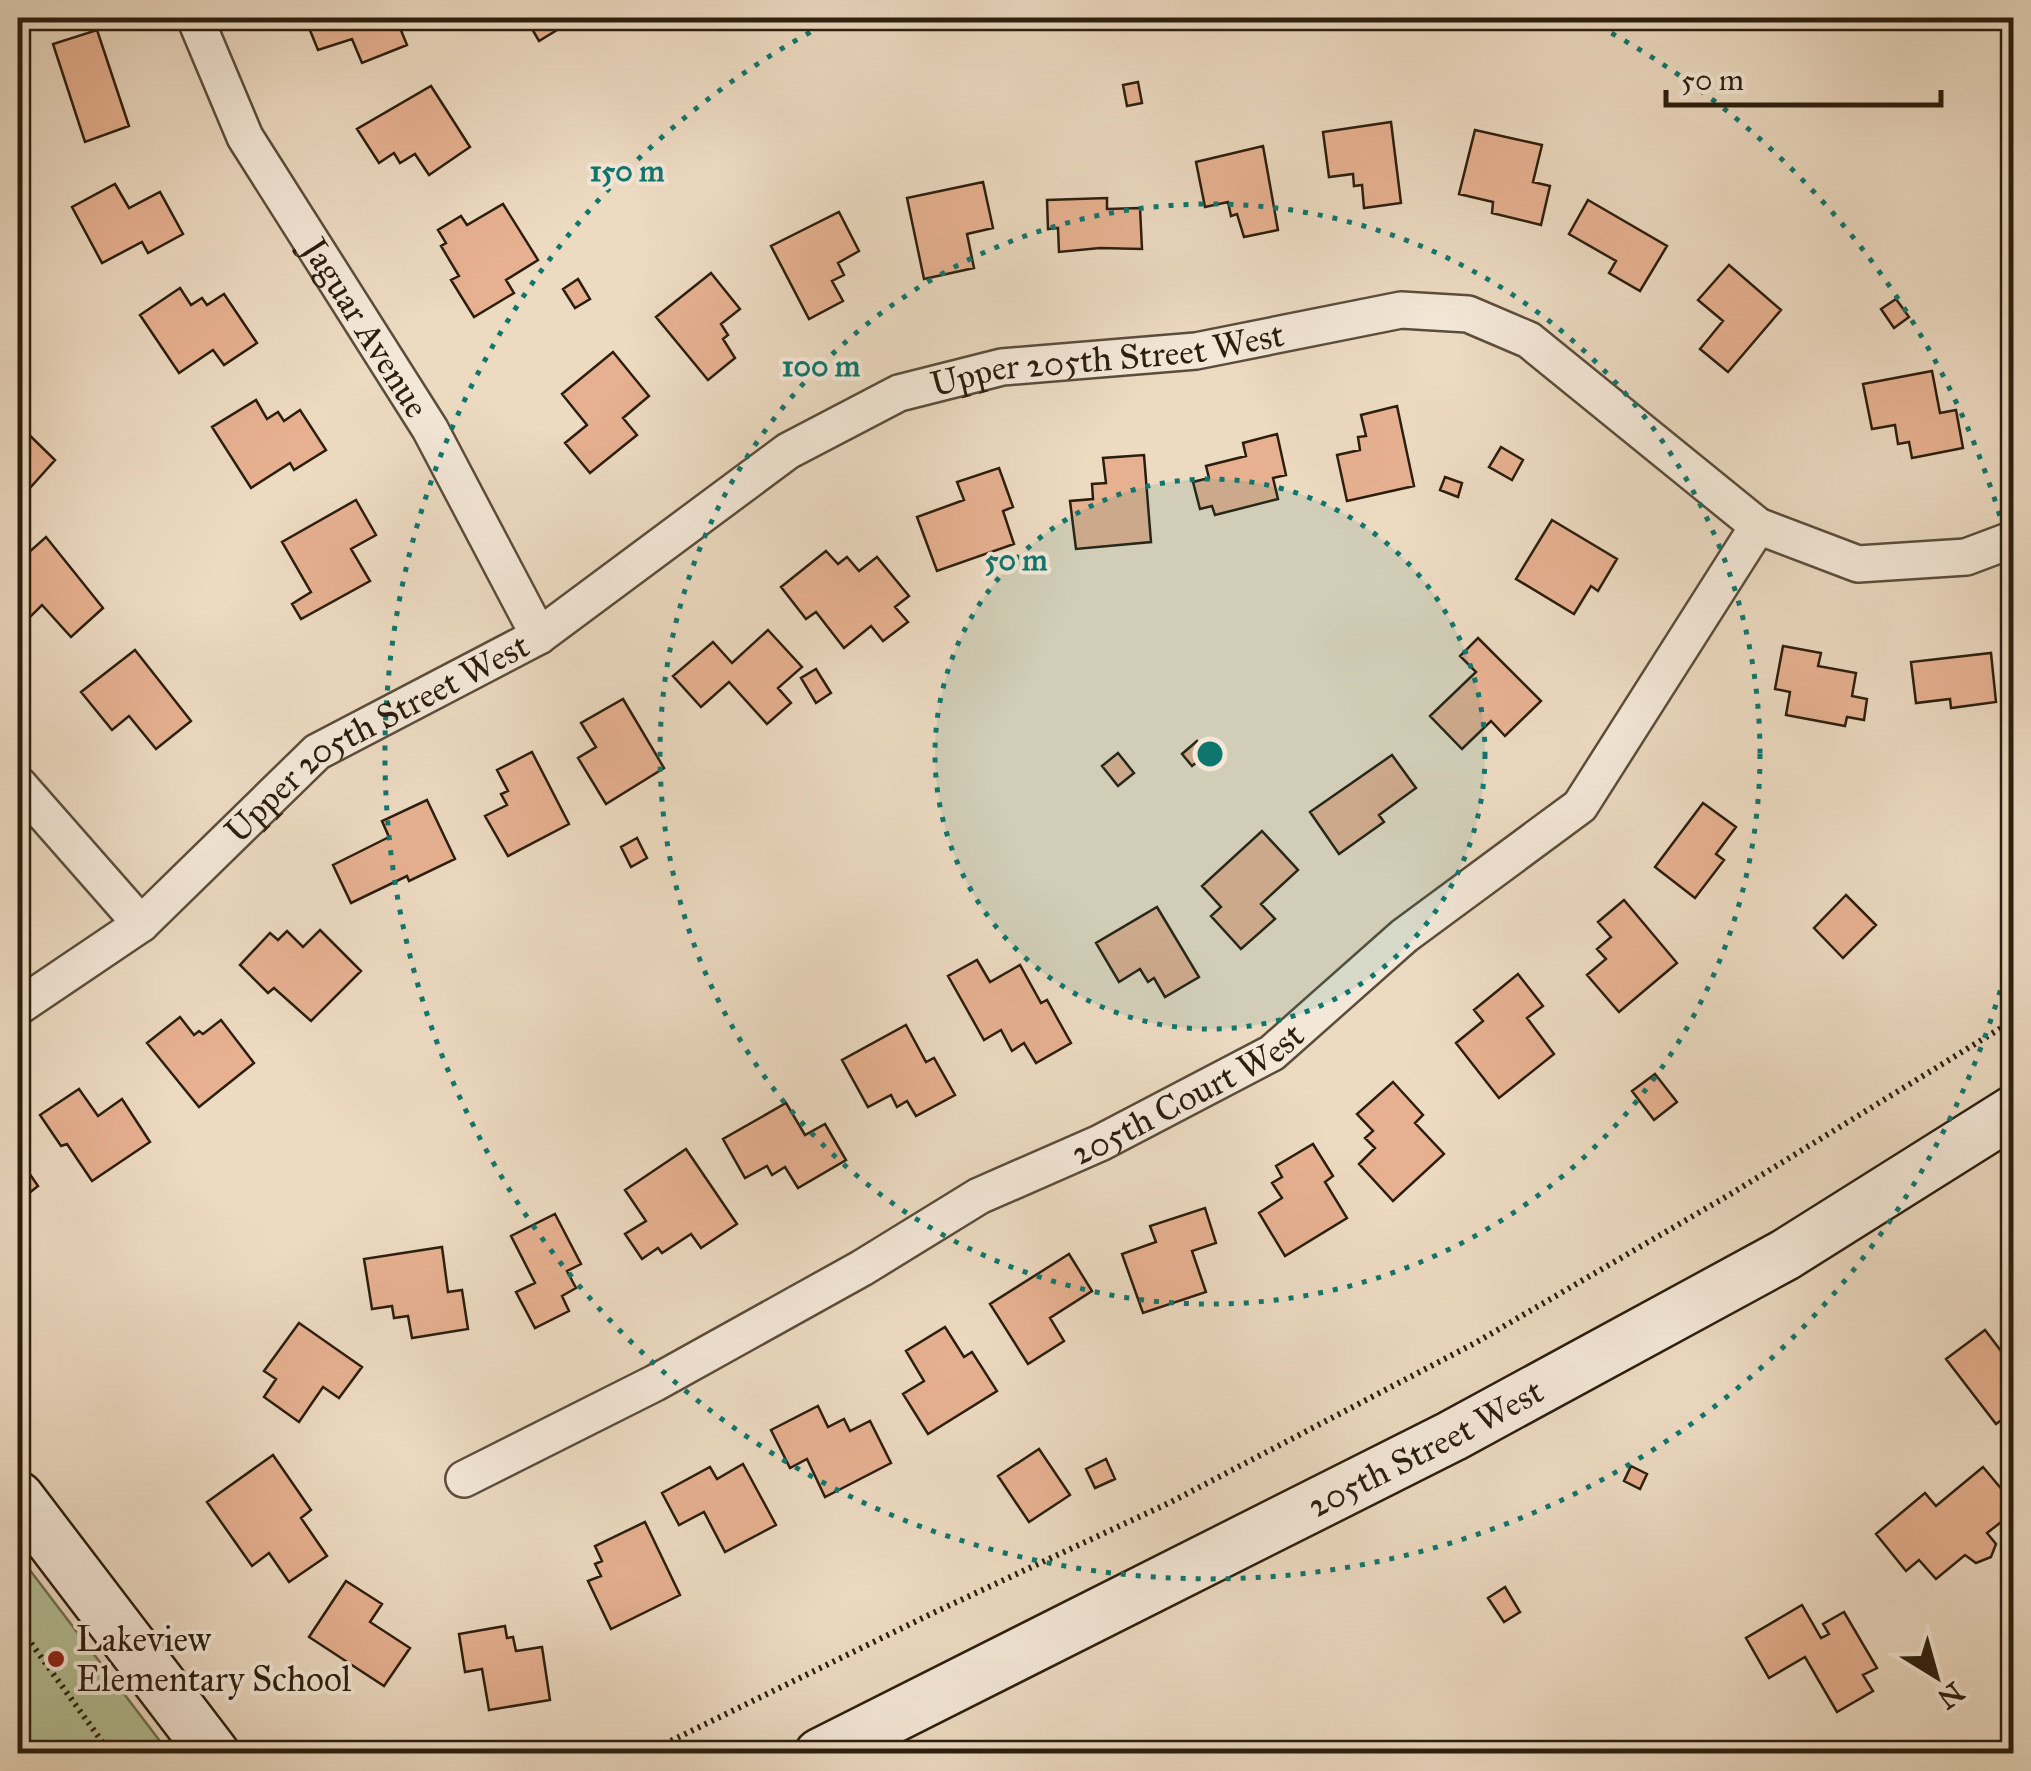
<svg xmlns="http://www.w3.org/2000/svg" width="2031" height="1771" font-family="'IM FELL Great Primer',serif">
<rect width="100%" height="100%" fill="#ecdac1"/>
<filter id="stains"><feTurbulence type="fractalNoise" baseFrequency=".002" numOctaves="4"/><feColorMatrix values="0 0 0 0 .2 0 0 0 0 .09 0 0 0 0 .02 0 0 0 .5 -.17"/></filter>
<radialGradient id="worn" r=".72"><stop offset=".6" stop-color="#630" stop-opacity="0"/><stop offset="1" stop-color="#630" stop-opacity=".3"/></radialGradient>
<path fill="#b4c096" stroke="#706f52" stroke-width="2.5" d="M18 1565H26L169 1753H18Z"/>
<path fill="#e7b191" stroke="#2b1e0e" stroke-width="2.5" d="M305 18H396L407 45 362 63 352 39 318 50Z
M537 18H568L570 22 539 41 528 22Z
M97 30 129 126 85 142 53 44Z
M1138 82 1142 103 1127 106 1123 85Z
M431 86 470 147 429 175 415 154 400 163 394 153 379 163 357 129Z
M1391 122 1401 203 1364 208 1362 185 1354 186 1353 174 1329 177 1323 132Z
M1475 130 1542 145 1533 182 1550 186 1541 225 1492 213 1493 202 1459 194Z
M1263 146 1278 230 1244 237 1237 214 1231 216 1228 202 1205 207 1196 162Z
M983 182 993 228 967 234 974 268 924 279 907 198Z
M115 184 129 208 160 192 183 234 148 253 142 242 102 263 72 207Z
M1107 198V209L1140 208 1142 249 1100 248 1059 252 1058 228 1048 229 1047 200Z
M1588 200 1667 246 1640 291 1609 273 1616 261 1569 234Z
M503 204 538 260 506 280 514 293 474 317 451 280 459 276 441 246 446 243 438 230 461 216 467 225Z
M839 212 859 251 838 263 844 275 832 281 843 301 809 319 771 246Z
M1729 265 1781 310 1728 372 1700 349 1723 321 1698 300Z
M711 273 740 309 721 324 728 335 723 339 735 358 708 380 656 317Z
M578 279 590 299 575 308 563 289Z
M180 288 191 305 202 298 207 305 224 294 257 343 224 365 213 350 179 373 140 315Z
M1896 299 1909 317 1894 328 1881 309Z
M613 352 649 396 623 418 637 435 590 473 565 443 587 425 562 394Z
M1932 371 1940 413 1956 410 1963 448 1912 458 1909 442 1898 444 1895 425 1872 429 1863 384Z
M256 400 267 419 278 412 284 421 300 410 326 450 294 470 290 463 251 488 212 427Z
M1397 406 1414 486 1347 501 1337 455 1360 450 1358 437 1366 436 1361 415Z
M18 424 55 460 21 498 18 495Z
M1277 434 1286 475 1273 478 1278 499 1215 515 1212 506 1200 509 1193 482 1209 478 1206 466 1246 456 1243 443Z
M1501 447 1523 460 1512 480 1489 467Z
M1144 455 1151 542 1076 549 1070 501 1093 499 1092 484 1106 483 1103 458Z
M999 468 1013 507 1003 511 1014 544 937 571 917 517 964 500 957 482Z
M1445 477 1462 483 1458 497 1440 490Z
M356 500 376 535 351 549 370 581 301 619 292 604 311 592 282 542Z
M1552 520 1617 559 1598 591 1591 586 1574 614 1516 579Z
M46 537 103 608 71 637 42 605 26 621 18 612V562Z
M826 551 838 564 847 557 859 571 877 557 909 596 895 607 908 622 883 641 871 626 844 648 816 612 806 619 781 587Z
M768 630 802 667 778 688 791 703 767 724 729 682 701 707 673 676 713 642 732 663Z
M1478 638 1541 701 1505 736 1491 721 1462 749 1430 716 1476 672 1460 656Z
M1783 646 1821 653 1818 666 1856 673 1852 696 1867 699 1864 720 1847 717 1845 726 1786 715 1790 692 1775 689Z
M135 650 191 721 156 749 129 716 112 730 81 692Z
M1991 653 1996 702 1951 708 1950 699 1916 703 1911 662Z
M816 669 831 693 816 703 801 678Z
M623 699 664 768 606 804 578 758 596 747 581 723Z
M1197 741 1208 753 1192 766 1182 754Z
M532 752 569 824 508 856 485 816 507 805 501 794 508 791 497 770Z
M1118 753 1134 773 1118 786 1102 766Z
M1392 755 1416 788 1379 815 1384 822 1339 854 1310 812Z
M427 800 455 859 409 881 407 876 351 903 333 865 389 837 382 821Z
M1703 803 1736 827 1716 854 1724 860 1695 898 1655 867Z
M1262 831 1298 870 1261 904 1275 919 1241 949 1211 916 1221 907 1202 886Z
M637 838 647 858 631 867 621 847Z
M1846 895 1876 925 1843 958 1814 928Z
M1624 900 1677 963 1619 1012 1587 975 1606 959 1597 949 1611 937 1598 922Z
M1157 907 1199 977 1165 997 1154 978 1148 982 1140 969 1119 982 1096 943Z
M320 930 361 971 311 1021 274 988 268 993 240 965 270 933 278 940 287 931 303 947Z
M977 960 990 982 1020 965 1041 1003 1047 1000 1071 1043 1036 1063 1024 1043 1012 1051 1001 1030 984 1040 948 976Z
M1518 974 1543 1006 1527 1018 1554 1054 1499 1098 1456 1043 1483 1021 1474 1010Z
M180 1017 194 1035 199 1031 203 1034 221 1020 254 1063 199 1107 147 1043Z
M906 1025 926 1062 934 1058 955 1095 916 1116 907 1101 897 1107 891 1095 868 1107 842 1060Z
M1655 1074 1677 1102 1654 1120 1632 1091Z
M1393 1082 1423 1115 1415 1123 1444 1154 1393 1201 1359 1164 1375 1148 1365 1138 1373 1131 1357 1114Z
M79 1089 98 1116 122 1099 150 1142 92 1181 67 1144 61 1146 40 1115Z
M786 1103 805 1135 825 1124 846 1160 798 1188 785 1167 772 1175 767 1166 745 1178 723 1139Z
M1313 1144 1333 1176 1325 1182 1347 1218 1285 1256 1259 1213 1282 1198 1272 1183 1282 1177 1276 1166Z
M686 1149 737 1224 701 1248 691 1234 662 1253 658 1248 642 1259 625 1234 646 1221 625 1190Z
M18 1157 38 1186 18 1202Z
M1205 1208 1216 1243 1192 1251 1206 1292 1143 1313 1122 1254 1156 1242 1150 1226Z
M555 1214 581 1264 567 1271 576 1288 562 1296 569 1311 535 1328 516 1292 535 1283 511 1236Z
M442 1247 448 1292 462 1290 468 1329 412 1338 408 1316 394 1318 392 1306 372 1309 364 1259Z
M1069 1254 1092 1291 1050 1318 1064 1341 1028 1364 990 1304Z
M299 1323 362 1367 339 1398 323 1387 299 1422 264 1397 276 1379 264 1371Z
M945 1327 964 1357 972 1352 997 1391 928 1434 903 1394 924 1381 906 1351Z
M1985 1330 2014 1368V1411L1996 1424 1946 1359Z
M818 1406 828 1427 844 1419 850 1431 870 1421 891 1463 825 1497 807 1459 790 1468 771 1430Z
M1039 1449 1070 1495 1029 1522 998 1476Z
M273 1455 311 1510 301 1518 327 1556 289 1582 269 1553 252 1566 207 1502Z
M1106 1459 1115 1479 1095 1488 1086 1469Z
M743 1464 776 1525 725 1552 704 1512 679 1525 662 1493 710 1467 717 1479Z
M1631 1466 1647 1474 1640 1489 1624 1481Z
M1983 1467 2014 1504V1512L1987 1533 1996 1544 1991 1557 1976 1563 1965 1555 1936 1579 1919 1560 1906 1571 1876 1534 1925 1493 1936 1506Z
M645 1522 680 1595 611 1629 588 1581 601 1576 595 1564 602 1561 595 1546Z
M346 1581 382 1604 370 1622 410 1648 384 1686 309 1637Z
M1505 1587 1520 1612 1504 1622 1488 1598Z
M1802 1605 1821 1638 1829 1634 1823 1624 1844 1612 1877 1668 1863 1675 1873 1691 1837 1712 1805 1657 1769 1678 1746 1638Z
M505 1626 507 1638 513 1637 516 1651 542 1647 550 1700 489 1710 482 1669 465 1672 459 1634Z"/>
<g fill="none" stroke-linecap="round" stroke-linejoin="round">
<defs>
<g id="street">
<path id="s1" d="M195 18 245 137 430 429 539 636"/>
<path d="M18 784 141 924"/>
<path id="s2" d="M18 1007 141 924 317 752 539 636 788 451 899 393 1002 367 1196 351 1401 310 1468 314 1529 340 1758 526 1858 564 1966 557 2014 539"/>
<path id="s3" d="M464 1479 655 1383 862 1268 979 1196 1100 1143 1272 1053 1404 936 1580 806 1758 526"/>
</g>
<g id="secondary">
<path d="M18 1497 214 1754"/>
<path id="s4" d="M820 1754 1452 1436 1785 1255 2014 1111"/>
</g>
</defs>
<use href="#street" stroke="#5b4d3b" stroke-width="40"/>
<use href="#secondary" stroke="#2b1e0e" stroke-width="55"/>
<path stroke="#2b1e0e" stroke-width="6" stroke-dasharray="2.5 5" stroke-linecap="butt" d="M18 1625 111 1754
M644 1754 933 1613 1171 1502 1475 1343 1729 1195 2014 1020"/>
<use href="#street" stroke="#f3e7d7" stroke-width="35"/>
<use href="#secondary" stroke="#f3e7d7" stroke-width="50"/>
</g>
<circle cx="1210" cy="754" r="275" fill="#0f766e" fill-opacity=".12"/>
<g fill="none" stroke="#0f766e" stroke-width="5" stroke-dasharray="5 10">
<circle cx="1210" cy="754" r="275"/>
<circle cx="1210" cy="754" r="550"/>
<path d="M2012 947A825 825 0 1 1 835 19M1585 19A825 825 0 0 1 2012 561"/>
</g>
<circle fill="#8f2418" stroke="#f3e7d7" stroke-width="4" cx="56" cy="1659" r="10"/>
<g text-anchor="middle" stroke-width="8" stroke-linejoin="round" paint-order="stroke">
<g font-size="35" fill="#2b1e0e" stroke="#f3e7d7">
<text dy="12" stroke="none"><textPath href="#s1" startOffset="355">Jaguar Avenue</textPath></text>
<text dy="12" stroke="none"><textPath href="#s2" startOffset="1292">Upper 205th Street West</textPath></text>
<text dy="12" stroke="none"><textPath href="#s2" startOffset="452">Upper 205th Street West</textPath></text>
<text dy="12" stroke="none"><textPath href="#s3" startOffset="820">205th Court West</textPath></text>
<text dy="12" stroke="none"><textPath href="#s4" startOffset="678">205th Street West</textPath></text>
</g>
<g font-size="35" fill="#2b1e0e" stroke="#f3e7d7" text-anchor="start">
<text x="76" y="1651">Lakeview<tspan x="76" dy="40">Elementary School</tspan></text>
</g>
</g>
<circle cx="1210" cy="754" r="15" fill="#0f766e" stroke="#f3e7d7" stroke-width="5"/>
<g font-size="30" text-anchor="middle" font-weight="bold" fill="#0f766e" stroke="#f3e7d7" stroke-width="8" stroke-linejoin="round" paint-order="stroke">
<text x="627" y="181">150 m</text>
<text x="821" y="376">100 m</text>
<text x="1016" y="570">50 m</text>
</g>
<rect width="2031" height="1771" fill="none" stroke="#ecdac1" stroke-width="60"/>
<rect x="20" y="20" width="1991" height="1731" fill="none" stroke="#2b1e0e" stroke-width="5"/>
<rect x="30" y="30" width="1971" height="1711" fill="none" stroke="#2b1e0e" stroke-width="2.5"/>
<g transform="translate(1936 1676) rotate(143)" stroke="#f3e7d7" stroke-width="8" paint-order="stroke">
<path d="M0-8L18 38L0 25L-18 38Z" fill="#2b1e0e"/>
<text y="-15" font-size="28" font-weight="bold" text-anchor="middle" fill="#2b1e0e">N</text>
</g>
<path d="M1666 90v15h275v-15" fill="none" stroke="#2b1e0e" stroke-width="5"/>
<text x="1681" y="90" font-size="30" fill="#2b1e0e" stroke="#f3e7d7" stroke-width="8" paint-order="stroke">50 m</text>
<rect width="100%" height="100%" filter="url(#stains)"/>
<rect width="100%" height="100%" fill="url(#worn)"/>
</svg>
